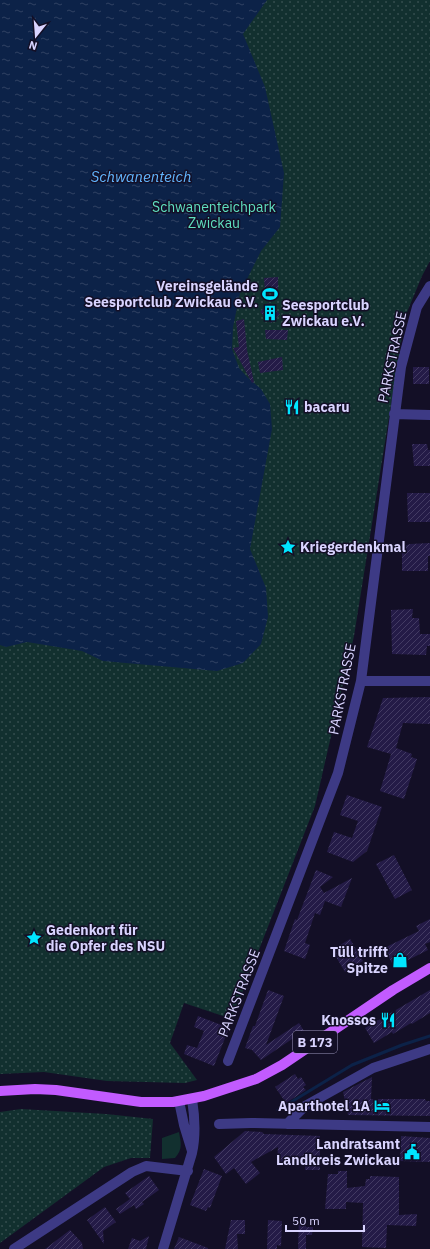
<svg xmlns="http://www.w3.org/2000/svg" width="430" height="1249" font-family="'IBM Plex Sans',sans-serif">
<defs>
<pattern id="park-dots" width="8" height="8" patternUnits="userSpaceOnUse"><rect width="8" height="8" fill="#12302f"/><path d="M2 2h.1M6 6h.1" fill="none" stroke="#344d4e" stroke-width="1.8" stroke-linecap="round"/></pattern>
<pattern id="water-ripples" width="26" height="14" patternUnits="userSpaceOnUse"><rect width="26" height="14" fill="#0c2248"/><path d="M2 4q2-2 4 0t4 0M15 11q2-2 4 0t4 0" fill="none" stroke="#2f4163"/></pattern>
<pattern id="building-hatch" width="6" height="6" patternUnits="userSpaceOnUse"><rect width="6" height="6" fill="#241b47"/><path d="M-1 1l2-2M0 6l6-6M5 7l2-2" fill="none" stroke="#433b63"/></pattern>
</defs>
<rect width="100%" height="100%" fill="#130f26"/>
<path fill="#12302f" d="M179 1132C181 1143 183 1149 175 1158L162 1159V1138Z"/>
<path fill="url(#park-dots)" d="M0 0H430V261L422 276 405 317 354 636 315 806 232 1019 184 1003 170 1043 197 1080 185 1083 107 1081 44 1072 0 1074Z
M21 1109 106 1114 153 1119 150 1158H131L104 1167 0 1243V1112Z"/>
<path fill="url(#water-ripples)" d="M0 0H267L243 34 265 87 284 173 280 227 261 251 240 293 233 327 232 349 239 368 247 377 261 389 270 404 271 416 272 429 250 549 266 588 268 617 261 644 243 663 217 671 103 661 82 651 27 642 6 647 0 645Z"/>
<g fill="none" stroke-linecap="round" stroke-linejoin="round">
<path stroke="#0c2248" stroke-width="3" d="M278 1110 352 1065 402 1045 430 1036"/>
</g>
<path fill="url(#building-hatch)" d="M278 277V291L265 292 264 278Z
M268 303 280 314 271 323 260 312Z
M244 319 247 350 254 382 252 383 233 348 239 347 236 321Z
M265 330H288L287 340 266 339Z
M282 357 283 370 260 373 258 362Z
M413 367H429V384H413Z
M412 444H427L428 450H430V466H414Z
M407 493H430V522H408Z
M430 543V556H428V571H402V550L404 546 410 544Z
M413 609 412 618H419L420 634H430V646H427L426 655 392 654 391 610Z
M430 697V724L403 723 396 748 412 754 411 757 417 759 404 799 380 791 391 754 367 747 383 698Z
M347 795 382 807 367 851 353 862 327 852 334 832 352 838 358 821 340 815Z
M394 855 412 890 395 899 376 864Z
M316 870 333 877 320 887 324 893 352 878 341 907 325 901 320 915 315 913 305 943 310 945 305 959 284 951 295 919 297 920Z
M430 919V942L425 944 428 950 394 967 384 948 419 931 416 926Z
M350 939 363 961 345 972 332 950Z
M268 990 284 996 266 1045 299 1023 304 1031 261 1060 252 1050 245 1048 253 1026H255Z
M430 990V1013L412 1024 411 1023 393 1034 392 1032 374 1043 365 1028Z
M198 1016 229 1028 214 1066 184 1054 187 1045 197 1048 204 1031 194 1027Z
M295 1074 298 1079 301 1077 306 1085 303 1087 306 1090 286 1103 275 1087Z
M372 1077 371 1099H425L426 1101H430V1116L348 1115 343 1092Z
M245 1131 262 1132 264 1134 320 1136V1170H305V1163L277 1162 278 1147 251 1162 260 1173 246 1184 234 1168 226 1174 214 1157Z
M401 1136 430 1138V1162L400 1161Z
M204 1169 222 1176 210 1208 208 1207 206 1211 190 1205Z
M338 1171H347V1188L365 1186 366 1179H370V1176L399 1177V1215L417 1214 416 1226 387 1225 386 1248 362 1247 363 1203 346 1202V1209H325L328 1174H338Z
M149 1176 159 1190 142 1202 144 1204 136 1209 134 1205 120 1214 116 1209 130 1199 125 1193Z
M105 1207 116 1222 103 1231 104 1244 87 1220Z
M299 1217 306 1218V1227H313L312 1235H306V1249H298Z
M231 1220H245V1234H237L238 1249H225Z
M268 1220 282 1221 281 1246 277 1245V1249H267Z
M70 1230 82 1243 83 1249H45Z
M149 1236 146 1249H128L132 1238 140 1241Z
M179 1237 208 1248V1249H174Z"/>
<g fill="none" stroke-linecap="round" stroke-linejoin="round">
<path stroke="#3d3a85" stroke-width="10" d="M394 414 430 415
M361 681H430
M228 1061 338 773 361 681 401 367 417 307 430 286
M179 1101 184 1125 192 1151
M219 1124 251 1123 430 1127
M287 1124 305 1106 373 1068 430 1049
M14 1249 132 1172 146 1166 188 1171
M163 1249 192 1153C196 1135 195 1118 192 1099"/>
<path stroke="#c25bff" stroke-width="10" d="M0 1091 35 1089 56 1090 141 1102H173L204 1096 256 1079 282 1065 393 990 430 968"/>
</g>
<defs>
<symbol id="stadium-bare" viewBox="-9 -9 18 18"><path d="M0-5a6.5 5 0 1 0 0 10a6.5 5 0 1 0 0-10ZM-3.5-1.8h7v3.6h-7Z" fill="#00e5ff" stroke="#130f26" stroke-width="2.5" paint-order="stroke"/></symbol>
<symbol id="building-bare" viewBox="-9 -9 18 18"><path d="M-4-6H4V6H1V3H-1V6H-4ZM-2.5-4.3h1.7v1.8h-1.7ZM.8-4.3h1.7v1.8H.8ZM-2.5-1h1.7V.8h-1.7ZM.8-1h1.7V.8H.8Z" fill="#00e5ff" stroke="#130f26" stroke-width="2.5" paint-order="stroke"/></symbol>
<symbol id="restaurant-bare" viewBox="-9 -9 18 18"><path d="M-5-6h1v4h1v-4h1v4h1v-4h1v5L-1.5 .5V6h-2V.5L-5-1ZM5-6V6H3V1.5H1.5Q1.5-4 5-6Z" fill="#00e5ff" stroke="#130f26" stroke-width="2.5" paint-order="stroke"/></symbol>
<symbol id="sight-bare" viewBox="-9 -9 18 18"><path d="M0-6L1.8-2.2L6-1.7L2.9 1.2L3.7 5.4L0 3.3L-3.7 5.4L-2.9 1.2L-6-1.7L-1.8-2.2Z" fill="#00e5ff" stroke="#130f26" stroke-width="2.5" paint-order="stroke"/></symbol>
<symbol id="shop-bare" viewBox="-9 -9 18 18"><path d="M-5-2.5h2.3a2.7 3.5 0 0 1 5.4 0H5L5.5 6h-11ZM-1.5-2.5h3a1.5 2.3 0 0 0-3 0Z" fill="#00e5ff" stroke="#130f26" stroke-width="2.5" paint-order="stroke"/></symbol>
<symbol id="hotel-bare" viewBox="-9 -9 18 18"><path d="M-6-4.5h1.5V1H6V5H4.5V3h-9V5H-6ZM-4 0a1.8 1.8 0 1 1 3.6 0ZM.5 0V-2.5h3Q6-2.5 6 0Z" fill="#00e5ff" stroke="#130f26" stroke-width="2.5" paint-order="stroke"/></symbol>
<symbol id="civic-bare" viewBox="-9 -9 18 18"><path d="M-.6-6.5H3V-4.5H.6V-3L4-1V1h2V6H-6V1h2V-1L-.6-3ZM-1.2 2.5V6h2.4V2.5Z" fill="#00e5ff" stroke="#130f26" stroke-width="2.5" paint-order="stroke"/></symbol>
</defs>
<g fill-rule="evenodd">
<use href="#stadium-bare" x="259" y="283" width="22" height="22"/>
<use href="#building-bare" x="259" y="302" width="22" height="22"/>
<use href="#restaurant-bare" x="281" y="396" width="22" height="22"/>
<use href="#sight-bare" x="277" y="536" width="22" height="22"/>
<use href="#sight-bare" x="23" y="927" width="22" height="22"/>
<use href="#shop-bare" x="389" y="949" width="22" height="22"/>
<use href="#restaurant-bare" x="377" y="1009" width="22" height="22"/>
<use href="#hotel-bare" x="371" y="1095" width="22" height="22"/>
<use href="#civic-bare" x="401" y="1141" width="22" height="22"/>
</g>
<g text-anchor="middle" stroke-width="3" stroke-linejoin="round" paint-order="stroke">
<rect fill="#130f26" stroke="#9e99be" stroke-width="1" x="293" y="1031" width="44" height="22" rx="3"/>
<g font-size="13" font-weight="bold" fill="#d9d4ff">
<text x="315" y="1047">B 173</text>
</g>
<g font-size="14" fill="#5fe0c0" stroke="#130f26">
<text x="214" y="212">Schwanenteichpark<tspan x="214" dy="16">Zwickau</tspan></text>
</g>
<g font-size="14" font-weight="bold" fill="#d9d4ff" stroke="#130f26" text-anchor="end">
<text x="258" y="291">Vereinsgelände<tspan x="258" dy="16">Seesportclub Zwickau e.V.</tspan></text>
<text x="282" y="310" text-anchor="start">Seesportclub<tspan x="282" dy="16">Zwickau e.V.</tspan></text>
<text x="304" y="412" text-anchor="start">bacaru</text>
<text x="300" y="552" text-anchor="start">Kriegerdenkmal</text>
<text x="46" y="935" text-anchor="start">Gedenkort für<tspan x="46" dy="16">die Opfer des NSU</tspan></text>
<text x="388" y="957">Tüll trifft<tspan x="388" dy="16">Spitze</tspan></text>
<text x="376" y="1025">Knossos</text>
<text x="370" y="1111">Aparthotel 1A</text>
<text x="400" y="1149">Landratsamt<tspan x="400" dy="16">Landkreis Zwickau</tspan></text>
</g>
<g font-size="14" fill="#d9d4ff" stroke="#130f26">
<text transform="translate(392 357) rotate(-78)" y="5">PARKSTRASSE</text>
<text transform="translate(342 689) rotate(-79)" y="5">PARKSTRASSE</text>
<text transform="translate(239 993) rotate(-69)" y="5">PARKSTRASSE</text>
</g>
<g font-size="15" font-style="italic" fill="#62b6ff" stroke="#130f26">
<text x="141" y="182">Schwanenteich</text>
</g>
</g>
<g transform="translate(36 36) rotate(197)" stroke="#130f26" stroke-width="3" paint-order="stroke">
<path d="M0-3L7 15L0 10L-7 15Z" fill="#d9d4ff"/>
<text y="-6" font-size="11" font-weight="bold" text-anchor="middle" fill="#d9d4ff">N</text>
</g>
<path d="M286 1225v6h78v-6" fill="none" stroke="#d9d4ff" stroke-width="2"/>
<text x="292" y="1225" font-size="12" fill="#d9d4ff" stroke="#130f26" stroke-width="3" paint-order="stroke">50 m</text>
</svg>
